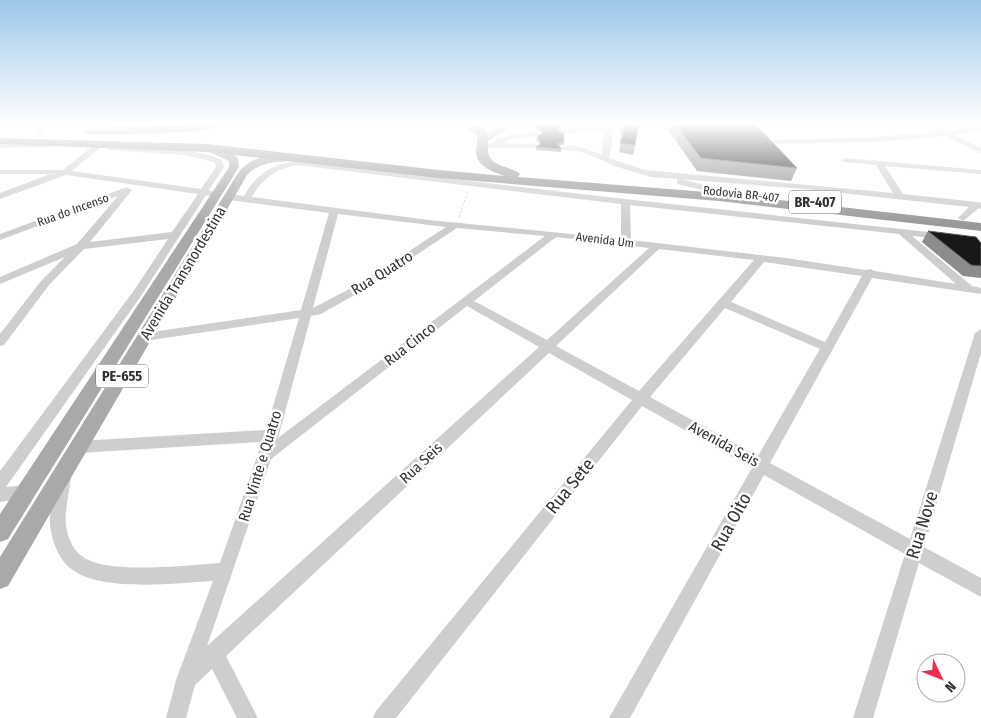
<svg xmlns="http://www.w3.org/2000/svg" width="981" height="718" font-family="'Fira Sans Condensed',sans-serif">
<rect width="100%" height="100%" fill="#fff"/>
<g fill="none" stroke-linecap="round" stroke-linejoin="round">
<path stroke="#cecece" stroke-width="1" stroke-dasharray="2 2" stroke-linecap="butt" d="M459 217 468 191"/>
<path fill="#cecece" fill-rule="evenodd" d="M29 124H36L45 133 38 135Z
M101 124H111L93 133 86 131Z
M604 124H612V145L609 158 645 170 893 193 876 165 845 162 841 160 845 158 981 170V174L885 166 903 194 977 202 981 203V209L979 208 963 221 958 218 969 207 805 189 651 177 614 166 583 152 562 150 558 148C569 141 591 150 602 155L604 130 562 134 558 132 562 130Z
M924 124H933L947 131 981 126V130L954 135 981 148V153L945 136 875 142 767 144 763 142 767 140 875 137 938 132Z
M537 132H540V136L515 138 503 143 538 144V148H483L479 146 483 144 495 143V140L514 134Z
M52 143 53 145 49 147 0 148V144Z
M95 144 102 146 72 171 201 189 216 167 215 163 207 160 184 155 109 150V146H112L184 150 213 156 222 160 224 167 209 190 215 193 211 196 206 195 143 293 6 487 26 485 31 487 34 492 31 497 0 502V471L135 289 168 239 84 249 49 285 4 345 0 346V334L41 281 65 257 0 284V277L77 244 118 196 0 240V234L127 187 132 190 90 242 172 232 198 194 66 175 0 199V193L50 174H0V170H63Z
M297 161 625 199 947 234V238L944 239 912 236 972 286 981 288V294L872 278 770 463 910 539 975 333 981 329V353L924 547 981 578V597L919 563 873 718H853L905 554 764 475 630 718H609L752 468 642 406 396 718H373L376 711 632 400 549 353 226 656 258 718H237L212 669 195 685 186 718H166L176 680 213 581C176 583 100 593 70 568 60 560 53 544 51 531 47 514 54 495 55 478L58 473 63 471 68 473 71 478C69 495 63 514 67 531 69 541 75 552 83 557 109 575 188 565 220 563L262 442 79 453 74 451 72 447 74 443 79 441 266 430 299 318 145 341 139 337 145 333 301 310 329 213 229 200 225 197 229 194 244 196C256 174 272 164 297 161ZM297 165 621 204V239L429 220 252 197C262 178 276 169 297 165ZM630 205 899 234 956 284 875 271 870 269 866 270 786 258 631 240ZM338 214 446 227 357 285 313 308ZM457 228 545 236 278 438 311 316 321 314 365 289ZM556 237 649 248 547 340 474 301ZM659 249 754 260 639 391 556 346ZM764 262 862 276 825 342 731 302ZM467 306 539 347 207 646 271 459ZM725 308 820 349 758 456 650 397Z
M680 179 729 191 730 193 726 196 677 184V180Z"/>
<path fill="#a9a9a9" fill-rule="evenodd" d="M503 124H515L488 141H482V137Z
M208 145 229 152 238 158 239 167 8 539 0 542V514L229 167V161L204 150V146Z
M285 154 296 155 297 157C287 166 266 156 247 175L8 586 0 589V557L238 173C249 158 267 155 285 154Z"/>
<path fill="#989898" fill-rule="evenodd" d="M195 124H225C213 135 112 134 89 134L83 131 89 128Z
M462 124C504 124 479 146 492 160 500 168 513 167 520 174L518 177 719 193 981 223V231L719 201 439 178 208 152 0 144V138L208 144 439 170 505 176C493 172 476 166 476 151 477 145 478 141 477 135Z"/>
</g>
<path fill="#8c8c8c" d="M535 124 561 126V129L559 130 564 144 559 146 561 149V152L536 150V147L540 145 539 143 537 142V139L542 134V132L536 130Z
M618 124H639L633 155 619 152 622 136 618 127Z
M664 124H755L797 168 791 181 697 171Z
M928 231 981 243V278L963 276 922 242Z"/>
<path fill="#5d5d5d" d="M564 141V144L556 147 557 144Z"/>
<path fill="#181818" stroke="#5d5d5d" d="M535 124H560L561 126 557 130 564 133V141L557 144 561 149 536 147 540 145V140L537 139 539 135 542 134V129L536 127Z
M623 124H639L635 145 620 143 625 128Z
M675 124H755L797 168 701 158Z
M928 231 976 237 981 243V266L971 265Z"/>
<linearGradient id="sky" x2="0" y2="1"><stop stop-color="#9cc7ea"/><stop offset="0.55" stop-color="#fff"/><stop offset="1" stop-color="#fff" stop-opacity="0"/></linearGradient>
<rect width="981" height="225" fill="url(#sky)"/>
<g text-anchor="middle" stroke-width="5" stroke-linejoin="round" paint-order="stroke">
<g font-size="12" fill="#313131" stroke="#fff">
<text transform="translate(741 194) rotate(6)" y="4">Rodovia BR-407</text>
<text transform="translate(73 210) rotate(-20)" y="4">Rua do Incenso</text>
<text transform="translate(605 240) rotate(7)" y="4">Avenida Um</text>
</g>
<g fill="#fff" stroke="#6f6f6f" stroke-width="1">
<rect x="789" y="190.5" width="52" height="23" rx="4"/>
<rect x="96" y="364.5" width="52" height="23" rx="4"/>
</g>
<g font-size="14" font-weight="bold" fill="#313131">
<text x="815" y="207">BR-407</text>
<text x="122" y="381">PE-655</text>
</g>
<g font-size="15" fill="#313131" stroke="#fff">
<text transform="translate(183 273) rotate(-59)" y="5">Avenida Transnordestina</text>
<text transform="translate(382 273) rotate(-32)" y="5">Rua Quatro</text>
<text transform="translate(410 344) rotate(-38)" y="5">Rua Cinco</text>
<text transform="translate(724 444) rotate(29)" y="5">Avenida Seis</text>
<text transform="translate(421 463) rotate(-43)" y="5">Rua Seis</text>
<text transform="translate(260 466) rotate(-73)" y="5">Rua Vinte e Quatro</text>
</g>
<g font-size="18" fill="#313131" stroke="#fff">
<text transform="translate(570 486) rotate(-51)" y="6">Rua Sete</text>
<text transform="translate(731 522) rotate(-61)" y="6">Rua Oito</text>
<text transform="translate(922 525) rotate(-73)" y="6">Rua Nove</text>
</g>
</g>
<g transform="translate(941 678) rotate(133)"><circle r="24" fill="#ffffff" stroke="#adadad"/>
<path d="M0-4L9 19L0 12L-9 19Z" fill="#ea3051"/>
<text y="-8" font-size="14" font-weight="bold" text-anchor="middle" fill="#313131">N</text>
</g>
</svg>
